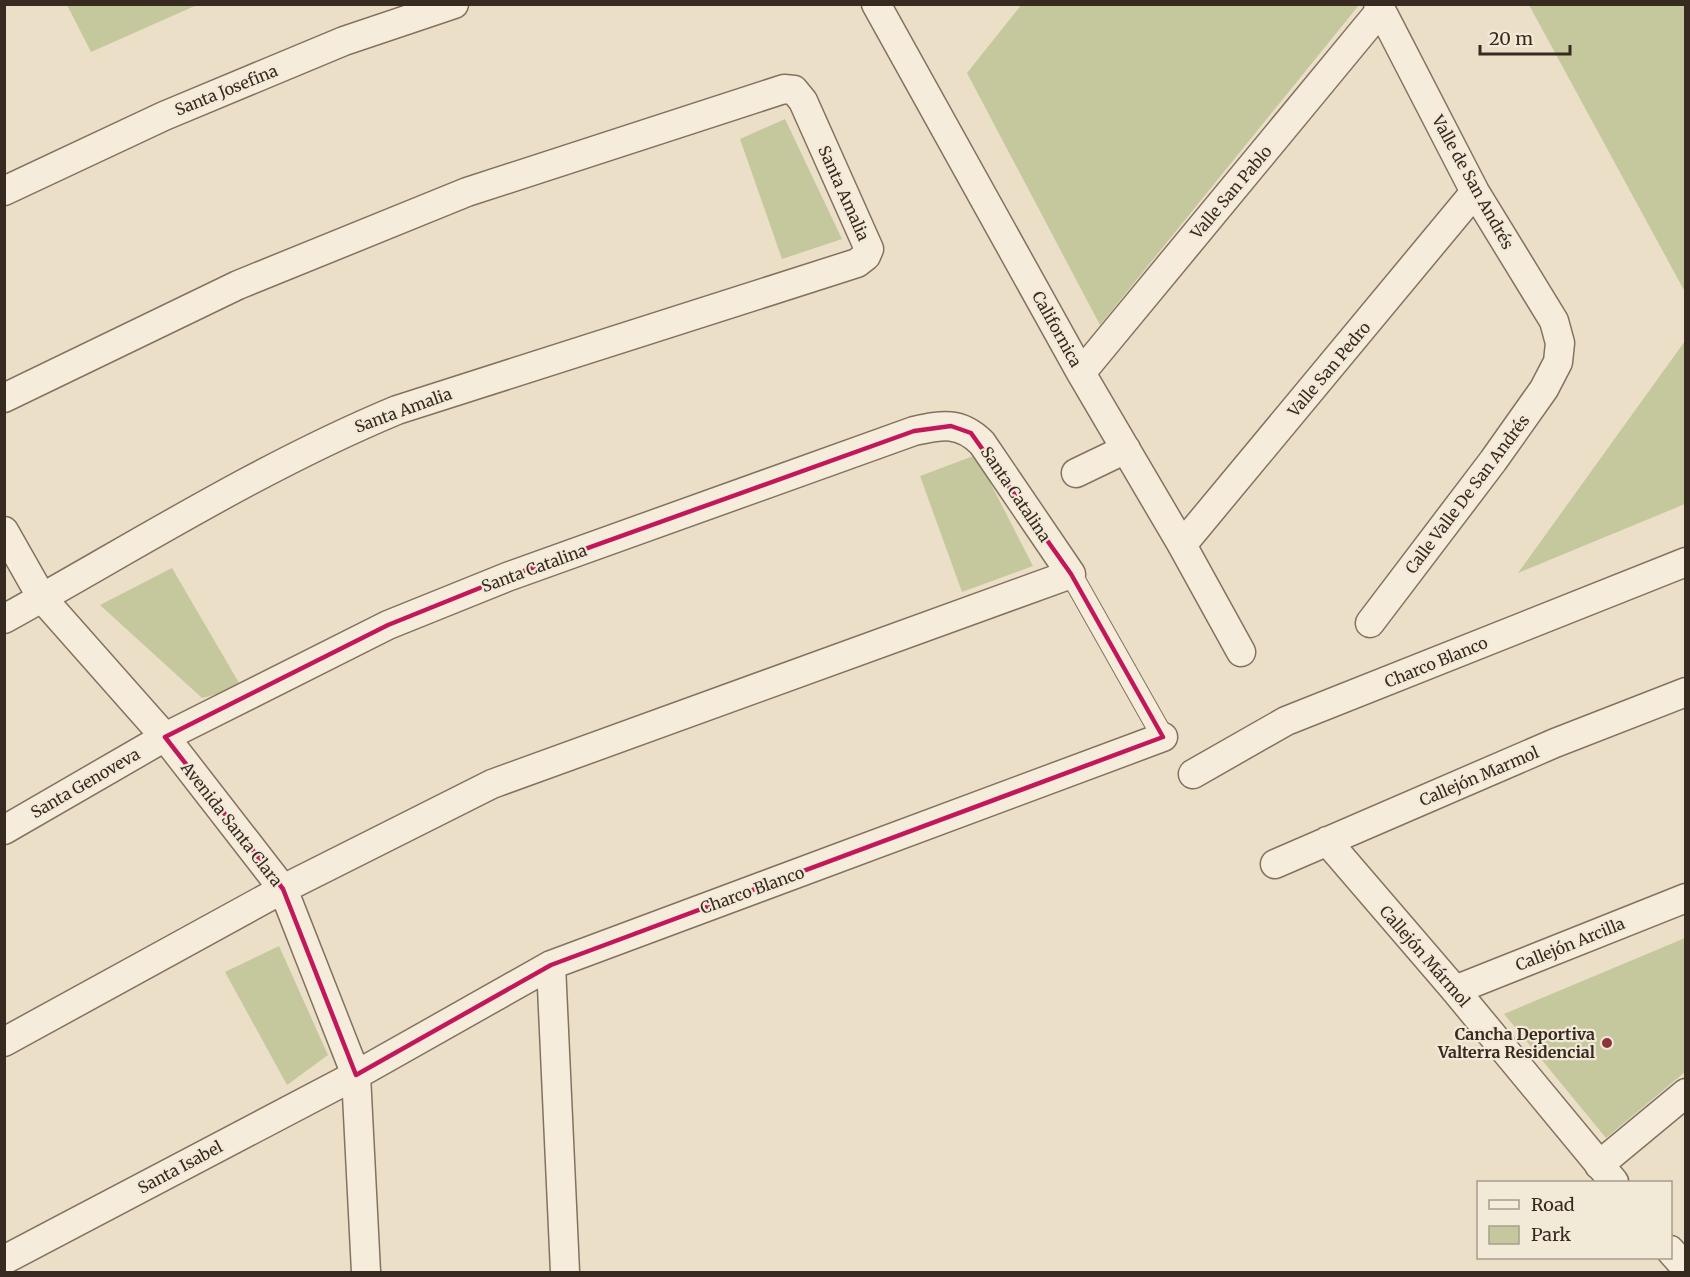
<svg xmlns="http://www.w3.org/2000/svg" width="1690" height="1277" font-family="Merriweather,serif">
<rect width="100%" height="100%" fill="#ebdfc8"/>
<path fill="#c5c89d" d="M1022 4H1359V5L1100 325 967 73Z
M67 5H197L91 52Z
M1529 5H1685V292Z
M785 119 842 239 782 259 740 139Z
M1685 341V504L1518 573Z
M976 455 1033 566 962 592 920 476Z
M172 568 242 688 202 698 100 605Z
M1685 938V1072L1606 1138 1504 1014Z
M279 946 328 1055 287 1085 225 972Z"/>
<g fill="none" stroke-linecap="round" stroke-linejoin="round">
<defs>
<path id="pedestrian" d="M1071 574 1163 737"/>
<path id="minor" d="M876 4 1081 373 1182 545 1241 652
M4 191 164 116 344 41 454 4
M1081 373 1380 11
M4 398 238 285 467 192 784 89 794 90 803 101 869 249 866 256 857 263 397 410C260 467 134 547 4 619
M1076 473 1126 449
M4 531 42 598 165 737 283 889 356 1075 366 1272
M1182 545 1475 192
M1370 623 1493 461 1544 389 1558 362 1560 343 1554 321 1475 192 1378 4
M1193 774 1286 721 1686 562
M4 830 165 737 388 625 507 577 914 431C942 425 960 421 982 443L1071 574 492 784 283 889 4 1042
M1327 841 1455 990 1614 1182
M1275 864 1555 743 1686 692
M551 965 565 1272
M1455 990 1686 898
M1599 1165 1686 1093
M1670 1250 1686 1268
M4 1260 356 1075 551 965 1163 737"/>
</defs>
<use href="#pedestrian" stroke="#85715f" stroke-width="23"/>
<use href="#minor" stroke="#85715f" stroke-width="31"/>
<use href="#pedestrian" stroke="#f6ecdb" stroke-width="21"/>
<use href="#minor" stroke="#f6ecdb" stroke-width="28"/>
</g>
<path fill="none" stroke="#c2185b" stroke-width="4.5" stroke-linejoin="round" d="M951 426 971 433 1071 574 1163 737 551 965 356 1075 283 889 165 737 388 625 507 577 914 431Z"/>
<circle fill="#8f343a" stroke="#f3e9d7" stroke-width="2" cx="1607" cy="1043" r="6"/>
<g text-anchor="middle" stroke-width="4.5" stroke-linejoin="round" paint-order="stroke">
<g font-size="16" fill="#372a21" stroke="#f3e9d7">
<text transform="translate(226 90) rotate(-22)" y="6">Santa Josefina</text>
<text transform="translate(1473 182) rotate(61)" y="6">Valle de San Andrés</text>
<text transform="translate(1231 192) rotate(-50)" y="6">Valle San Pablo</text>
<text transform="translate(844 193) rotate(66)" y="6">Santa Amalia</text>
<text transform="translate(1057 329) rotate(61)" y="6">Californica</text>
<text transform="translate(1329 369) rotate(-50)" y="6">Valle San Pedro</text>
<text transform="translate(403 410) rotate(-20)" y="6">Santa Amalia</text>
<text transform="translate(1016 494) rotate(56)" y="6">Santa Catalina</text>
<text transform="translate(1467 494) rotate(-53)" y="6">Calle Valle De San Andrés</text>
<text transform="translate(534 568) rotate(-20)" y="6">Santa Catalina</text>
<text transform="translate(1436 662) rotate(-22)" y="6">Charco Blanco</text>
<text transform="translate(1479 776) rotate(-23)" y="6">Callejón Marmol</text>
<text transform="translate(85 783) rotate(-30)" y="6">Santa Genoveva</text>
<text transform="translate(232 824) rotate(52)" y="6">Avenida Santa Clara</text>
<text transform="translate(752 890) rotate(-20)" y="6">Charco Blanco</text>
<text transform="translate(1570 944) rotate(-22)" y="6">Callejón Arcilla</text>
<text transform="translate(1425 956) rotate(49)" y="6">Callejón Mármol</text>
<text transform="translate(180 1167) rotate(-28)" y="6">Santa Isabel</text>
</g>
<g font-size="16" font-weight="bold" fill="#372a21" stroke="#f3e9d7" text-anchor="end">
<text x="1595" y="1040">Cancha Deportiva<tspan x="1595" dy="18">Valterra Residencial</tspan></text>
</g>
</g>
<rect width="1690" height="1277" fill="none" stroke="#372a21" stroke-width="12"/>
<rect x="1477" y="1181" width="195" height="78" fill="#f3e9d7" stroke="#a89d8e" stroke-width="1.5"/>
<rect x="1489" y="1200" width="30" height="9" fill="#f6ecdb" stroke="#a89d8e" stroke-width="1.5"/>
<text x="1531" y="1211" font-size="18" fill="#372a21">Road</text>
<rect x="1489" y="1226" width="30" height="18" fill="#c5c89d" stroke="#a89d8e" stroke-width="1.5"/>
<text x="1531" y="1241" font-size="18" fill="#372a21">Park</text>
<path d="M1480 45v9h90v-9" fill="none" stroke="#372a21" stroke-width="3"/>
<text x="1489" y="45" font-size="18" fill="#372a21" stroke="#f3e9d7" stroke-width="4.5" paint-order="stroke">20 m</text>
</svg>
